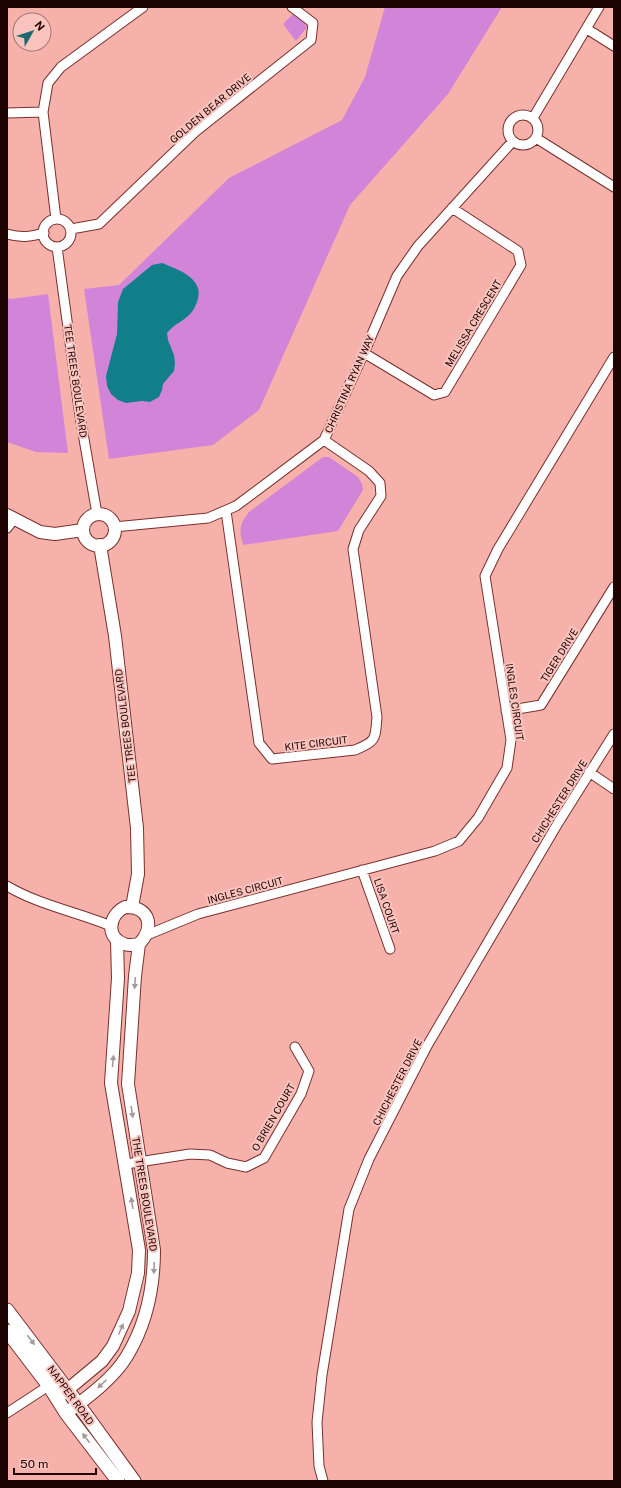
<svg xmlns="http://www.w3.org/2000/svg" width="621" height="1488" font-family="'Public Sans',sans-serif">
<rect width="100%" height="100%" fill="#f7b1ab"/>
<path fill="#d284d8" d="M385 7H502L448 94 350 205 259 410 213 445 109 459 84 289 119 285 229 178 342 120 365 77Z
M294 13 304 22 307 27 296 41 283 24Z
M48 294 68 453 36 452 7 442V298L11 299Z
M323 457H329L358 477 362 484 363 490 338 531 243 545C239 529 239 525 249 512Z"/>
<path fill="#107f89" d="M162 263C179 270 206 279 197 302 195 306 194 310 191 313 184 321 174 324 167 333L168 340 174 355 175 363 174 371 163 384 162 390 159 397 150 402 142 401 126 403 118 400 111 394 107 386 106 376 117 334 118 302 123 289 134 280 152 265Z"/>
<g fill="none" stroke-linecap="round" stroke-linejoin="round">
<defs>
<path id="minor" d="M587 29 614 46
M7 113 43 112
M508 130a15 15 0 1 1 30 0a15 15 0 1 1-30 0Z
M533 118 599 7
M536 138 614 187
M56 219 43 112 48 83 61 67 143 7
M43 233a14 14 0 1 1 28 0a14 14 0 1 1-28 0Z
M71 229 99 224 195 132 311 40 313 23 292 7
M7 234C21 238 30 237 44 233
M57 247 80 416 97 514
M364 353 434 395 445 392 521 265 518 251 452 208
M226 511 259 743 272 759 355 750C377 741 375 739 377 717L353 549 359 530 381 496 380 483 369 471 324 440
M114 527 208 518 236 506 324 440 364 353 397 276 418 246 513 141
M7 528 14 519
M506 711 541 705 614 587
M589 772 614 789
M362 870 390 949
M7 886C39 905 77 912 111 926
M147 935 198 914 435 851 459 841 478 818 507 768 511 740 485 576 498 549 614 357
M126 1164 190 1154 210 1155 227 1163 246 1167 264 1158 301 1094 309 1071 295 1047
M7 1413 53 1383
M323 1481 319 1466 317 1422 322 1375 349 1209 369 1159 427 1046 558 823 614 734"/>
<path id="tertiary" d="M83 530a16 16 0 1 1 32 0a16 16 0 1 1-32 0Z
M7 515 40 532 55 534 83 530
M100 545 115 636 137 828 138 874 132 907
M125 907C150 906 155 928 139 944 134 945 129 946 124 944 105 937 109 915 125 907Z
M60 1396 102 1361 113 1346 129 1311 138 1273 139 1250 111 1083 118 978 117 940
M66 1413C87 1398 114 1378 127 1356 147 1323 154 1287 154 1250L128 1084 135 976 139 944"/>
<path id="secondary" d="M7 1310 78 1404 134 1481
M7 1331 49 1386 66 1413 118 1481"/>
</defs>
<use href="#minor" stroke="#79302d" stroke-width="11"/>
<use href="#tertiary" stroke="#79302d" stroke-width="14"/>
<use href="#secondary" stroke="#79302d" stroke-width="15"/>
<use href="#minor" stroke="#fff" stroke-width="9"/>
<use href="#tertiary" stroke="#fff" stroke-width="12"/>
<use href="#secondary" stroke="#fff" stroke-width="13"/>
</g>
<defs><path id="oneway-solid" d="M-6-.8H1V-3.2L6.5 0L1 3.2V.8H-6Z"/></defs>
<g fill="#a59a9a">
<use href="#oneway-solid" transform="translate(135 983) rotate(94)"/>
<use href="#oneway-solid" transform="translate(113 1061) rotate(-85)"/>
<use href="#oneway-solid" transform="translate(132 1112) rotate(81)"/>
<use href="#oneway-solid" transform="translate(132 1203) rotate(-99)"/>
<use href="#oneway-solid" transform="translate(154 1268) rotate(92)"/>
<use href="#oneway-solid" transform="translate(121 1329) rotate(-66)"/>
<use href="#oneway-solid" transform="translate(31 1340) rotate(53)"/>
<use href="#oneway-solid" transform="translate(102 1384) rotate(137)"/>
<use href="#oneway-solid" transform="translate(86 1438) rotate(-127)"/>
</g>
<g text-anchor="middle" stroke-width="4" stroke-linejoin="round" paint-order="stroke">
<g font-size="10" fill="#1e0303" stroke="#f9c3be">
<text transform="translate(210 108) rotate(-40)" y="4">GOLDEN BEAR DRIVE</text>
<text transform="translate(473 323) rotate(-59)" y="4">MELISSA CRESCENT</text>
<text transform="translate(76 381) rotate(82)" y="4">TEE TREES BOULEVARD</text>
<text transform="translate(349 384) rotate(-66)" y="4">CHRISTINA RYAN WAY</text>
<text transform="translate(559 655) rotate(-58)" y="4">TIGER DRIVE</text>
<text transform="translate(515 702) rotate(82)" y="4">INGLES CIRCUIT</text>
<text transform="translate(125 726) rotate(-97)" y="4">TEE TREES BOULEVARD</text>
<text transform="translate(316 743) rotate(-7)" y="4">KITE CIRCUIT</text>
<text transform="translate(559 801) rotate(-58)" y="4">CHICHESTER DRIVE</text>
<text transform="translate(245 890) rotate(-15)" y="4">INGLES CIRCUIT</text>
<text transform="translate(387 906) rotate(71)" y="4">LISA COURT</text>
<text transform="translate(397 1082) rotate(-63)" y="4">CHICHESTER DRIVE</text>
<text transform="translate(273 1117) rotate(-60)" y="4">O BRIEN COURT</text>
<text transform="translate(145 1194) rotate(81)" y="4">THE TREES BOULEVARD</text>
<text transform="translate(71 1395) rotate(54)" y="4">NAPPER ROAD</text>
</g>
</g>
<rect width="621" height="1488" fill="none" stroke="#1e0303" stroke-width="16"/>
<g transform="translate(32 32) rotate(51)"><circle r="19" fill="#f9c3be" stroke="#a17673"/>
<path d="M0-3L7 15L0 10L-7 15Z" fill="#1d6971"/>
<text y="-6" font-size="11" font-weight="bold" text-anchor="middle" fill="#1e0303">N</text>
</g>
<path d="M14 1468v6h82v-6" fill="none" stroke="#1e0303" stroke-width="2"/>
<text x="20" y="1468" font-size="12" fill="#1e0303" stroke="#f9c3be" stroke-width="3" paint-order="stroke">50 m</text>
</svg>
